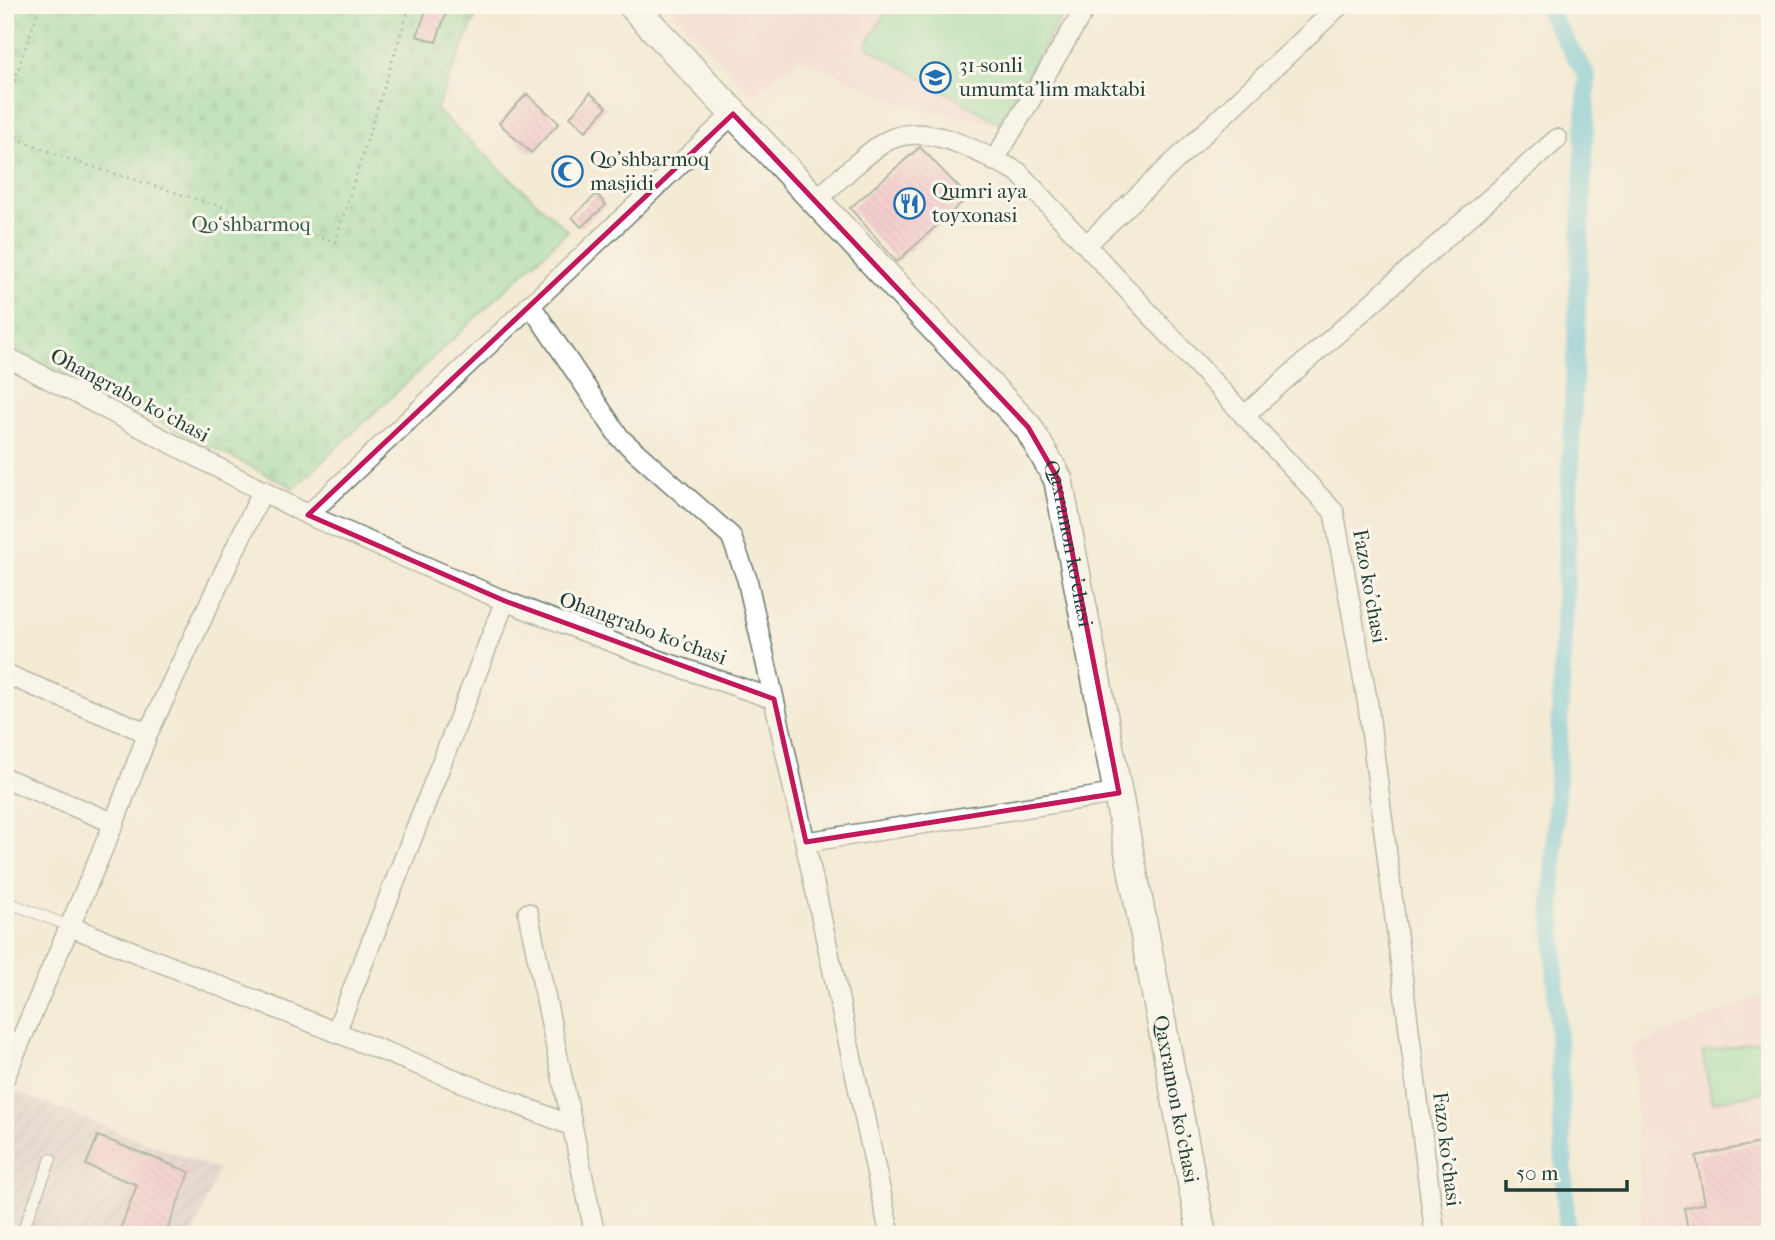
<svg xmlns="http://www.w3.org/2000/svg" width="1775" height="1240" font-family="'IM FELL French Canon',serif">
<defs>
<pattern id="industrial-furrows" width="10" height="10" patternUnits="userSpaceOnUse" patternTransform="scale(1.75)"><rect width="10" height="10" fill="#d2bdc6"/><path d="M-1 1l2-2M0 10L10 0M9 11l2-2" fill="none" stroke="#aa9ba2"/></pattern>
<pattern id="cemetery-stones" width="16" height="16" patternUnits="userSpaceOnUse" patternTransform="scale(1.75)"><rect width="16" height="16" fill="#85d99b"/><path d="M2 7V4a2 2 0 0 1 4 0v3zM10 15v-3a2 2 0 0 1 4 0v3z" fill="#72bb86"/></pattern>
<pattern id="building-back-hatch" width="6" height="6" patternUnits="userSpaceOnUse" patternTransform="scale(1.75)"><rect width="6" height="6" fill="#f4aac5"/><path d="M-1 5l2 2M0 0l6 6M5-1l2 2" fill="none" stroke="#c58ca1"/></pattern>
</defs>
<rect width="100%" height="100%" fill="#fbf7ec"/>
<filter id="ink" filterUnits="userSpaceOnUse"><feTurbulence type="fractalNoise" baseFrequency=".0143" numOctaves="2"/><feDisplacementMap in="SourceGraphic" scale="14" xChannelSelector="R" yChannelSelector="G"/><feConvolveMatrix kernelMatrix="1 2 1 2 8 2 1 2 1" color-interpolation-filters="sRGB"/></filter>
<filter id="wash" filterUnits="userSpaceOnUse"><feTurbulence type="fractalNoise" baseFrequency=".00686" numOctaves="4" result="noise"/><feDisplacementMap in="SourceGraphic" scale="28" xChannelSelector="R" yChannelSelector="G"/><feGaussianBlur stdDeviation="1.57" result="paint"/><feColorMatrix in="noise" values="0 0 0 0 0 0 0 0 0 0 0 0 0 0 0 0 0 1.4 0 .05"/><feComposite in="paint" operator="in"/></filter>
<g filter="url(#wash)">
<rect width="100%" height="100%" fill="#f4ebd5"/>
<path fill="#f7cfd2" d="M667 5H1072L1001 126 904 105 800 58 752 96Z
M1770 993V1235H1641L1633 1047Z"/>
<path fill="url(#industrial-furrows)" d="M13 1091 218 1170 193 1235H5V1111Z"/>
<path fill="url(#cemetery-stones)" stroke="#528b68" stroke-width="2" d="M5 5H481L436 110 568 231 294 488 5 345Z"/>
<path fill="#85d99b" stroke="#528b68" stroke-width="2" d="M890 5H1067L999 123 866 46Z
M1770 1039V1091L1712 1102 1702 1052Z"/>
<g fill="none" stroke-linecap="round" stroke-linejoin="round">
<path stroke="#5cc2da" stroke-width="18" d="M1544 5 1587 76 1552 901 1567 1235"/>
</g>
<g id="blocks">
<path fill="url(#building-back-hatch)" d="M428 5H449L436 42 417 36Z
M590 93 607 107 586 131 570 117Z
M527 94 559 123 531 153 499 123Z
M920 147 968 197 897 262 850 208Z
M597 194 606 205 581 227 572 217Z
M98 1136 190 1172 165 1235H118L137 1185 86 1165Z
M1770 1141V1235H1689L1684 1208 1705 1203 1696 1156Z"/>
</g>
</g>
<g filter="url(#ink)">
<use href="#blocks" fill-opacity="0" stroke="#6a7a6c" stroke-width="2"/>
<g fill="none" stroke-linecap="round" stroke-linejoin="round">
<defs>
<path id="lane" d="M5 901 69 926
M21 1235 51 1159"/>
<path id="street" d="M994 161 1087 5
M815 201C834 185 871 147 891 139 932 122 982 154 1018 172L1334 512 1368 705 1435 1235
M1087 244 1340 5
M530 304 620 438 731 536 747 579 774 699
M5 356 308 515 505 601 664 662 774 699 890 1235
M1244 416 1557 139
M308 515 733 114
M5 674 148 733
M5 778 114 823
M806 842 1119 793
M528 913 595 1235
M69 926 572 1126
M336 1032 505 601
M5 1077 114 823 148 733 263 490"/>
<g id="secondary">
<path id="s1" d="M632 5 1028 427 1058 479 1202 1235"/>
</g>
</defs>
<use href="#lane" stroke="#6a7a6c" stroke-width="12"/>
<use href="#street" stroke="#6a7a6c" stroke-width="22"/>
<use href="#secondary" stroke="#6a7a6c" stroke-width="31"/>
<path stroke="#6a7a6c" stroke-width="2.5" stroke-dasharray="2 5" stroke-linecap="butt" d="M5 108 40 5
M5 119 18 139 74 161 335 242 410 5"/>
<use href="#lane" stroke="#fff" stroke-width="10"/>
<use href="#street" stroke="#fff" stroke-width="19"/>
<use href="#secondary" stroke="#fff" stroke-width="28"/>
</g>
</g>
<path d="M0 0H1775V1240H0ZM733 114 1028 427 1058 479 1119 793 806 842 774 699 505 601 308 515Z" fill="#f4ebd5" fill-opacity=".55" fill-rule="evenodd"/>
<path fill="none" stroke="#c2185b" stroke-width="5" stroke-linejoin="round" d="M733 114 1028 427 1058 479 1119 793 806 842 774 699 505 601 308 515Z"/>
<defs>
<symbol id="school-ring" viewBox="-11 -11 22 22"><circle r="9.5" fill="#fbf7ec" stroke="#1f6fb2" stroke-width="1.5"/><path d="M0-5L7-2L0 1L-7-2ZM-4 1L0 2.5L4 1V4Q0 6-4 4Z" fill="#1f6fb2"/></symbol>
<symbol id="mosque-ring" viewBox="-11 -11 22 22"><circle r="9.5" fill="#fbf7ec" stroke="#1f6fb2" stroke-width="1.5"/><path d="M3.5-4.9A6 6 0 1 0 3.5 4.9A5 5 0 1 1 3.5-4.9Z" fill="#1f6fb2"/></symbol>
<symbol id="restaurant-ring" viewBox="-11 -11 22 22"><circle r="9.5" fill="#fbf7ec" stroke="#1f6fb2" stroke-width="1.5"/><path d="M-5-6h1v4h1v-4h1v4h1v-4h1v5L-1.5 .5V6h-2V.5L-5-1ZM5-6V6H3V1.5H1.5Q1.5-4 5-6Z" fill="#1f6fb2"/></symbol>
</defs>
<g fill-rule="evenodd">
<use href="#school-ring" x="918" y="60" width="35" height="35"/>
<use href="#mosque-ring" x="550" y="154" width="35" height="35"/>
<use href="#restaurant-ring" x="892" y="186" width="35" height="35"/>
</g>
<g text-anchor="middle" stroke-width="6" stroke-linejoin="round" paint-order="stroke">
<g font-size="21" fill="#1f3d34" stroke="#fbf7ec" text-anchor="start">
<text x="959" y="72">31-sonli<tspan x="959" dy="24">umumta'lim maktabi</tspan></text>
<text x="590" y="166">Qo'shbarmoq<tspan x="590" dy="24">masjidi</tspan></text>
<text x="932" y="198">Qumri aya<tspan x="932" dy="24">toyxonasi</tspan></text>
</g>
<g font-size="21" fill="#335c49" stroke="#fbf7ec">
<text x="251" y="231">Qo‘shbarmoq</text>
</g>
<g font-size="21" fill="#1f3d34" stroke="#fbf7ec">
<text transform="translate(130 395) rotate(28)" y="7">Ohangrabo ko'chasi</text>
<text dy="7" stroke="none"><textPath href="#s1" startOffset="704">Qaxramon ko'chasi</textPath></text>
<text transform="translate(1370 586) rotate(80)" y="7">Fazo ko'chasi</text>
<text transform="translate(643 628) rotate(20)" y="7">Ohangrabo ko'chasi</text>
<text dy="7" stroke="none"><textPath href="#s1" startOffset="1270">Qaxramon ko'chasi</textPath></text>
<text transform="translate(1447 1149) rotate(83)" y="7">Fazo ko'chasi</text>
</g>
</g>
<rect width="1775" height="1240" fill="none" stroke="#fbf7ec" stroke-width="28"/>
<path d="M1506 1180v10h121v-10" fill="none" stroke="#1f3d34" stroke-width="3.5"/>
<text x="1516" y="1180" font-size="21" fill="#1f3d34" stroke="#fbf7ec" stroke-width="5" paint-order="stroke">50 m</text>
</svg>
